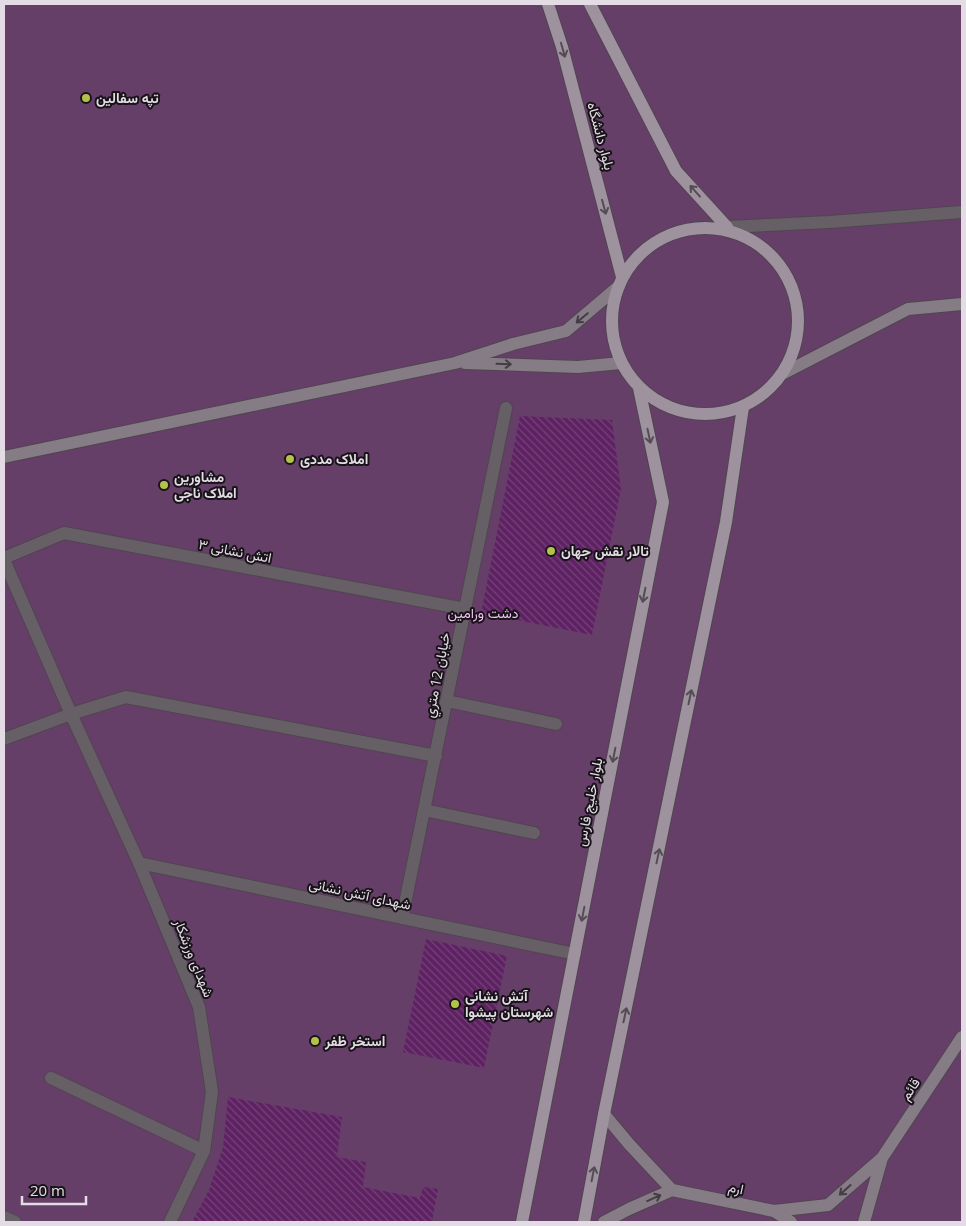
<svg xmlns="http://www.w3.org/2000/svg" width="966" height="1226" font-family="'Open Sans',Vazirmatn,sans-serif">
<defs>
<pattern id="building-back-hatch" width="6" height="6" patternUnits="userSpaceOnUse" patternTransform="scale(1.25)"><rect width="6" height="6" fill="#5e2263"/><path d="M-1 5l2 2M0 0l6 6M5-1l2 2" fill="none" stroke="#754279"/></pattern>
</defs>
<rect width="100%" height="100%" fill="#342834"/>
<path fill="#663f69" d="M4 4H962V1222H4Z"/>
<path fill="url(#building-back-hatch)" d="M520 416 612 420 621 489 592 635 481 613Z
M426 939 507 956 484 1068 403 1052Z
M228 1097 342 1117 337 1157 366 1162 363 1187 420 1198 423 1187 438 1189 432 1222H192L209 1190 223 1147Z"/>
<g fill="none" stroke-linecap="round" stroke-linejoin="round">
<defs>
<path id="street" d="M727 227 829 222 962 212
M4 558 64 533 465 609
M4 560 71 714 139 863 199 1007 212 1092 204 1151 170 1222
M447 701 556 724
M4 739 71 714 126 697 436 756
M424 810 534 833
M139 863 575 954
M402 918 506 408
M51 1078 204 1151
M4 1217 15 1222"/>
<path id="secondary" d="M465 363 578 367 621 363
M782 374 908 309 962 304
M4 457 455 363 513 344 566 331 619 286
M604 1114 629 1144 672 1190 774 1211 791 1222
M774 1211 828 1205 882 1158 962 1037
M604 1222 629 1209 672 1190
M864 1222 882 1158"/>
<path id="primary" d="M548 4 562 47 622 277
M590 4 676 171 727 227
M612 321a93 93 0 1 1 186 0a93 93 0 1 1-186 0Z
M522 1222 663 502 639 388
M584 1222 604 1114 726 522 743 407"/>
</defs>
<use href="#street" stroke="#504550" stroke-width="14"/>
<use href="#secondary" stroke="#504550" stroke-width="14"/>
<use href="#primary" stroke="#504550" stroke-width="14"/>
<use href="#street" stroke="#666066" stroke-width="12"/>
<use href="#secondary" stroke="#857c86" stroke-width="12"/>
<use href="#primary" stroke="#9e929e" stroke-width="12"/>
</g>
<defs><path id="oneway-shaft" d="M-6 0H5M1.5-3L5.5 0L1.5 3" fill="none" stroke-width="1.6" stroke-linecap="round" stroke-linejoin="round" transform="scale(1.25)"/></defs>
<g stroke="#544c54">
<use href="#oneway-shaft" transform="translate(563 50) rotate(74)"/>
<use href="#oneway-shaft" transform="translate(695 191) rotate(-132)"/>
<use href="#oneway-shaft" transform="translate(604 207) rotate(75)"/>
<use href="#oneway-shaft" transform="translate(649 436) rotate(78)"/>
<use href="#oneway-shaft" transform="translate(644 595) rotate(101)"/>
<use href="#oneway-shaft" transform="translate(690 697) rotate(-78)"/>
<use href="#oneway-shaft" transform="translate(614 755) rotate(101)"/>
<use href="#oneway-shaft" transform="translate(658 856) rotate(-78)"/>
<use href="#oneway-shaft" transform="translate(583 914) rotate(101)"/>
<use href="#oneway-shaft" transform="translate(625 1015) rotate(-78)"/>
<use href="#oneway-shaft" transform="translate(593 1174) rotate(-79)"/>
</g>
<g stroke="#443d44">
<use href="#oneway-shaft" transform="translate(582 318) rotate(140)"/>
<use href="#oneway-shaft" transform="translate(504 364) rotate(2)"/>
<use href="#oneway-shaft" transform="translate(845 1190) rotate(138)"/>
<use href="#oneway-shaft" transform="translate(654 1198) rotate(-24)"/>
</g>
<g fill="#b5c249" stroke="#181318" stroke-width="2">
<circle cx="86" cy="98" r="5"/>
<circle cx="290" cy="459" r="5"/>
<circle cx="164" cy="485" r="5"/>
<circle cx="551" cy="551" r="5"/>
<circle cx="455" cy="1004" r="5"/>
<circle cx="315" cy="1041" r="5"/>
</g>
<g text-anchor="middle" stroke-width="4" stroke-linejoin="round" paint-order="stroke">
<g font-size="14" font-weight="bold" fill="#e3dce4" stroke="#181318" text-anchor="start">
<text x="96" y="103">تپه سفالین</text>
<text x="300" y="464">املاک مددی</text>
<text x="174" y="482">مشاورین<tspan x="174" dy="16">املاک ناجی</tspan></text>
<text x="561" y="556">تالار نقش جهان</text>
<text x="465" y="1001">آتش نشانی<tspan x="465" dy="16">شهرستان پیشوا</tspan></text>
<text x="325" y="1046">استخر ظفر</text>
</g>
<g font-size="14" fill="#e3dce4" stroke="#181318">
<text transform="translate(601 136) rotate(75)" y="5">بلوار دانشگاه</text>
<text transform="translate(235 551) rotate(11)" y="5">اتش نشانی ۳</text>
<text transform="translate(437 675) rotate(-79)" y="5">خيابان 12 متري</text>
<text transform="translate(589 802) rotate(-79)" y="5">بلوار خلیج فارس</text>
<text transform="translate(360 894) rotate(12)" y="5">شهدای آتش نشانی</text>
<text transform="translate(194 958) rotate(68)" y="5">شهدای ورزشکار</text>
<text transform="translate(910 1089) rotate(-56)" y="5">قائم</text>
<text transform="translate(736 1188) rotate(12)" y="5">ارم</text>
</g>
<g font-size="14" fill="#f3bff5" stroke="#181318">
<text x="483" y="618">دشت ورامین</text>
</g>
</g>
<rect width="966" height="1226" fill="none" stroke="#e3dce4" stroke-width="10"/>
<path d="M22 1196v8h64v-8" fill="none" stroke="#e3dce4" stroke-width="2.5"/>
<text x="30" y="1196" font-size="15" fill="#e3dce4" stroke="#181318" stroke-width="4" paint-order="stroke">20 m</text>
</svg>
